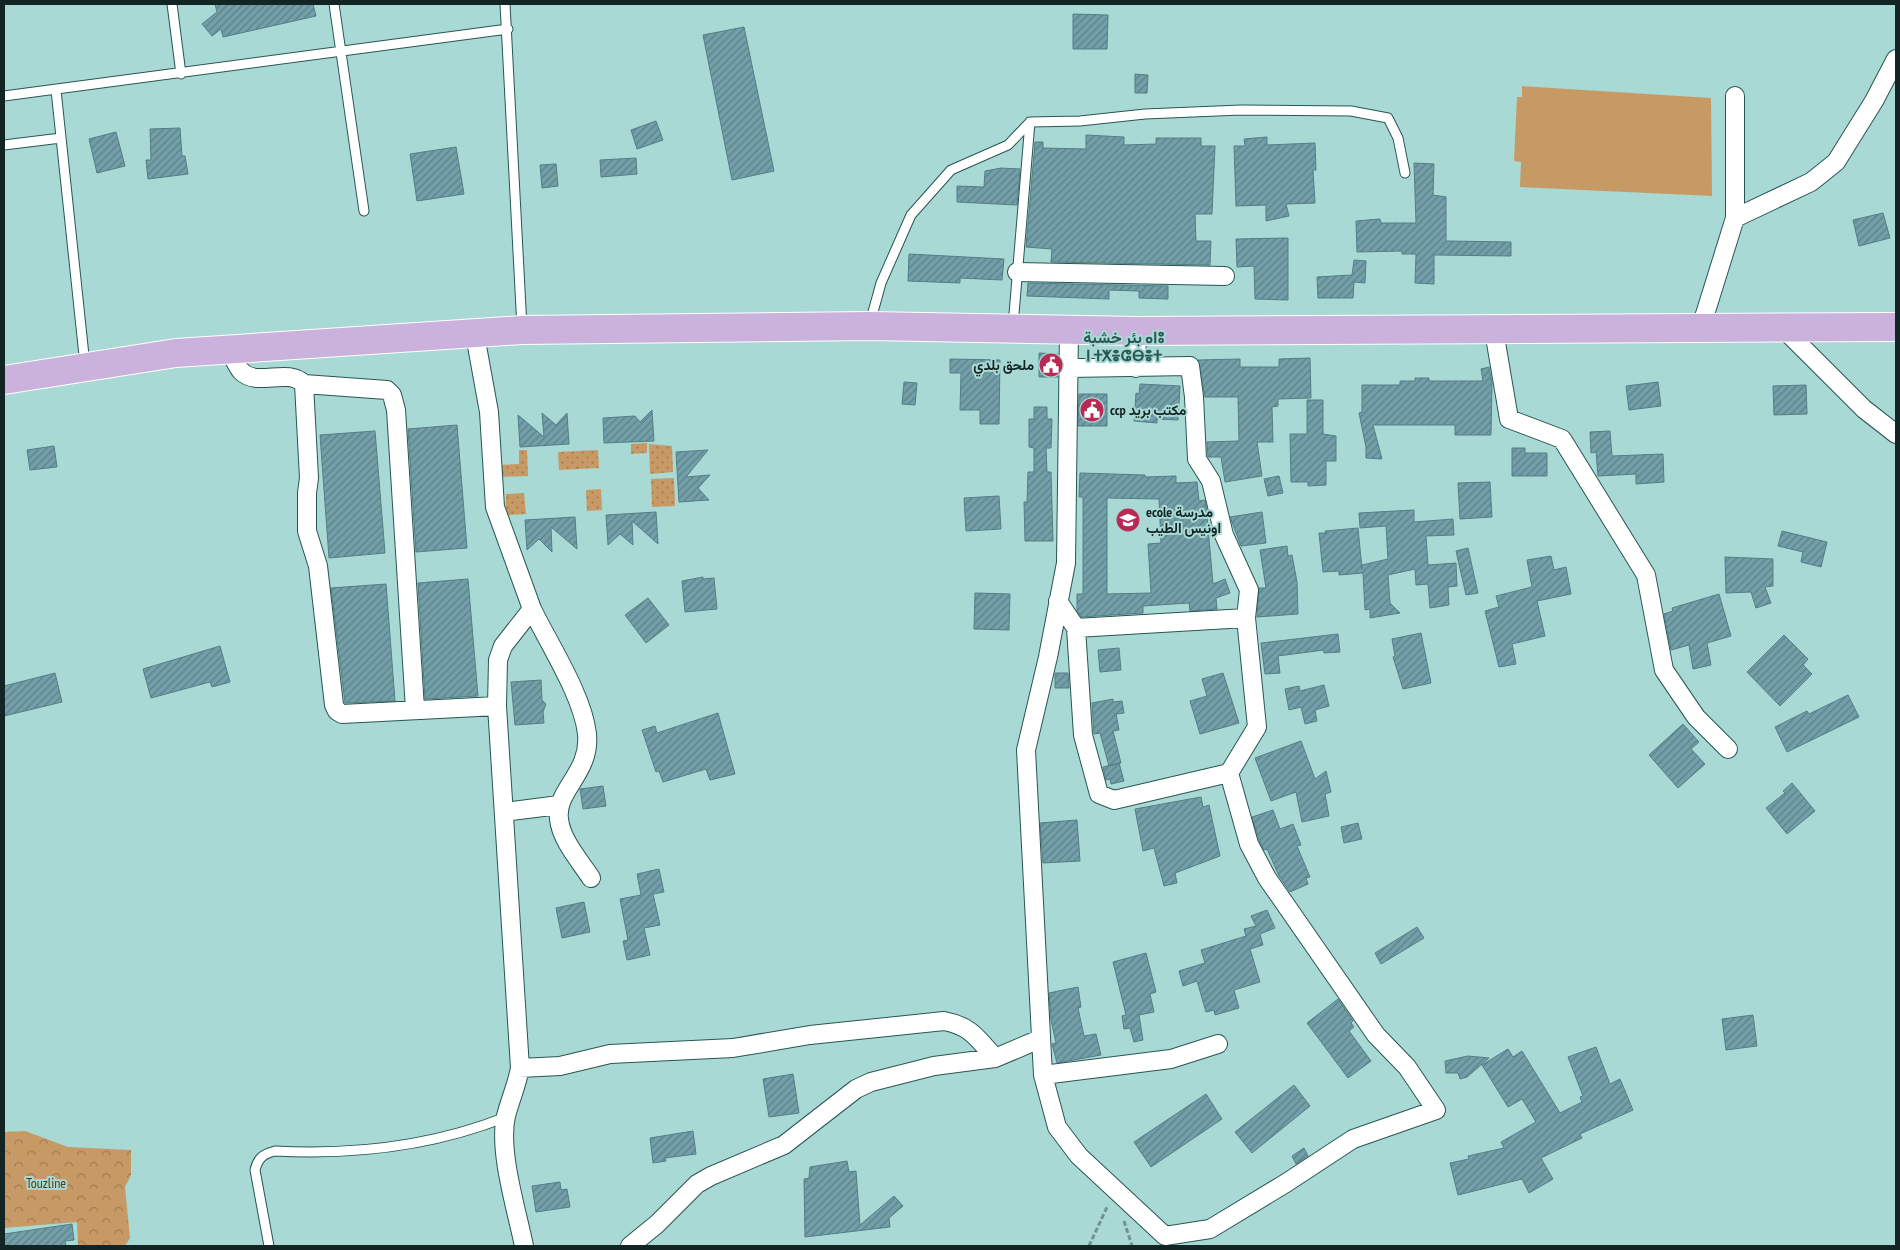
<svg xmlns="http://www.w3.org/2000/svg" width="1900" height="1250" font-family="'PT Sans Narrow',Vazirmatn,'Noto Sans Tifinagh',sans-serif">
<defs>
<pattern id="grass-dots" width="8" height="8" patternUnits="userSpaceOnUse" patternTransform="scale(1.25)"><rect width="8" height="8" fill="#c79965"/><path d="M2 2h.1M6 6h.1" fill="none" stroke="#a07d53" stroke-width="1.8" stroke-linecap="round"/></pattern>
<pattern id="forest-crowns" width="20" height="18" patternUnits="userSpaceOnUse" patternTransform="scale(1.25)"><rect width="20" height="18" fill="#c79965"/><path d="M2 6a3 3 0 1 1 6 0M12 15a3 3 0 1 1 6 0" fill="none" stroke="#a07d53"/></pattern>
<pattern id="building-hatch" width="6" height="6" patternUnits="userSpaceOnUse" patternTransform="scale(1.25)"><rect width="6" height="6" fill="#729fa8"/><path d="M-1 1l2-2M0 6l6-6M5 7l2-2" fill="none" stroke="#5c8189"/></pattern>
</defs>
<rect width="100%" height="100%" fill="#a9d9d5"/>
<path fill="url(#grass-dots)" d="M647 443V453L631 454V444Z
M649 444 672 446 673 472 650 474Z
M519 450H527L528 476 499 477V465L519 464Z
M598 450 599 468 559 470 558 452Z
M674 478 675 506 652 507 651 479Z
M601 489 602 510 587 511 586 490Z
M524 493 526 514 506 515V494Z"/>
<path fill="url(#forest-crowns)" d="M25 1131 68 1147 131 1150V1175L125 1187 130 1238 125 1246H78L77 1222 4 1228V1132Z"/>
<path fill="#c79965" d="M1522 86 1711 98 1712 196 1520 187 1521 162 1514 161 1517 97H1522Z"/>
<path fill="url(#building-hatch)" stroke="#527f87" fill-rule="evenodd" d="M215 4H313L316 16 223 37 221 29 212 36 202 24 217 12Z
M1073 14 1108 15 1107 49H1073Z
M744 27 774 171 732 180 703 35Z
M1135 74 1148 75 1147 93H1135Z
M656 121 663 140 637 149 631 130Z
M180 128 182 156H185L188 174 148 179 146 160H151L150 129Z
M116 132 125 166 97 173 89 139Z
M1086 135 1124 137V145L1156 144V138H1201V146H1215L1212 214H1195L1196 241H1211L1210 265 1051 262 1052 249 1026 247 1035 142H1043V148L1086 149Z
M1267 137V145L1315 143 1316 170H1313L1315 203 1286 204 1289 216 1266 221V205L1236 206 1234 146H1245L1244 139Z
M456 147 464 194 417 201 410 154Z
M636 158 637 174 601 177 600 160Z
M1414 163 1434 164 1433 195 1446 197V241L1511 242V256L1434 255V284L1415 283 1416 254H1402V251L1357 252 1356 221 1380 219 1381 223H1416Z
M556 164 558 186 542 188 540 165Z
M1001 168 1020 169 1017 205 957 202V186L984 187 985 171Z
M1883 213 1890 238 1859 246 1853 220Z
M1288 238V300L1255 299 1254 266 1237 267 1236 239Z
M909 254 1004 259 1002 280 960 278V283L908 281Z
M1354 260 1366 261 1365 283 1354 282 1353 298H1318L1317 277 1352 275Z
M1028 283 1168 286V299L1139 298V291L1109 290V299L1027 296Z
M1039 353 1058 354V377H1039Z
M1310 358 1311 398 1278 399V406L1272 407 1273 442H1257L1262 476 1225 482 1221 457H1208L1207 442 1239 441 1238 397H1205L1198 360 1240 359V367H1279V359Z
M950 359 1000 360 999 424H980V410H960L961 373H950Z
M1489 367 1492 384 1491 435H1455V425H1373L1382 459 1366 458V447L1359 413 1362 412V385H1400V381H1415V378H1429V381H1483L1481 369Z
M904 382 917 383 915 405 902 404Z
M1658 382 1661 406 1629 410 1626 386Z
M1140 384 1180 386 1178 420 1157 419V423L1134 421 1136 393 1139 394Z
M1806 385 1807 414 1774 415 1773 386Z
M1079 394H1107V426H1078Z
M1307 400H1323V434L1336 436V461H1326V485L1308 486V482H1291L1290 434H1307Z
M1034 407H1047V419H1052L1051 448H1046L1047 472H1051L1053 541H1025L1024 502H1027L1028 472H1034V448L1029 447V419H1034Z
M652 410 654 441 604 443 603 418 635 416 640 422Z
M542 413 556 425 567 413 569 444 520 447 518 415 544 437Z
M457 425 467 548 416 552 408 429Z
M375 431 385 553 329 558 320 435Z
M1610 431 1612 456 1663 454 1664 482 1636 484V474L1598 476 1596 452 1591 453 1590 432Z
M54 446 57 467 30 470 27 450Z
M1512 448H1525V453H1547V476H1512Z
M708 450 686 477 710 475 698 488 709 500 679 502 676 452Z
M1080 473 1145 475V477L1176 476V483L1197 482 1199 501 1205 500 1206 504 1213 584 1225 579 1230 593 1216 598 1217 609 1190 611 1189 603 1143 606V613L1081 617 1077 611V594H1083V497H1079ZM1107 498 1159 499 1161 543 1148 544 1151 593 1107 594Z
M1279 476 1283 493 1268 496 1264 479Z
M1490 482 1492 517 1460 519 1458 483Z
M999 496 1001 529 966 531 964 498Z
M1414 510V522L1453 519 1454 535 1426 536 1428 565 1456 563 1457 586 1448 587 1449 605 1430 608 1428 584 1416 585 1415 569 1388 575 1390 603 1400 613 1370 618V609L1365 610 1363 573 1339 575V571L1323 572 1319 533H1326L1325 531 1358 528 1362 569V565L1388 559 1386 526 1360 528 1359 513Z
M656 512 658 544 632 521 633 545 620 534 608 545 606 515Z
M1262 512 1266 543 1241 546 1230 517Z
M575 517 577 549 551 527 552 552 539 539 527 550 525 520Z
M1782 531 1827 542 1821 567 1801 562 1803 552 1778 546Z
M1287 546 1288 556 1292 555 1297 582 1298 614 1257 617 1259 588H1266L1260 550Z
M1468 548 1478 593 1466 595 1456 551Z
M1551 556 1554 570 1566 567 1571 594 1537 601 1545 636 1512 644 1516 664 1499 667 1485 611 1499 607 1496 596 1532 587 1527 560Z
M1725 557 1773 559V586L1765 587 1771 603 1756 608 1751 592 1726 593Z
M703 577V579L714 578 717 609 685 612 682 581Z
M468 579 478 696 425 699 418 583Z
M386 584 395 701 345 703 331 588Z
M975 593 1010 594 1009 630 974 629Z
M1719 594 1731 636 1707 643 1711 665 1693 669 1689 645 1671 650 1664 614 1673 611 1672 608Z
M648 598 669 625 646 643 625 615Z
M1421 633 1431 683 1403 689 1393 657 1395 656 1392 639Z
M1338 634 1340 652 1324 653V650L1278 656 1280 673 1265 674 1261 643Z
M1784 635 1808 659 1803 665 1812 674 1780 706 1747 672Z
M220 646 230 682 212 687 210 682 151 698 143 669Z
M1119 648 1121 670 1100 672 1098 650Z
M55 673 62 702 4 716V686Z
M1055 673H1068L1069 688H1055Z
M1223 673 1239 723 1200 734 1190 701 1207 696 1202 679Z
M541 680 542 700 546 704 543 712 544 723 515 725 511 682Z
M1324 685 1329 706 1315 710 1317 721 1305 724 1301 707 1289 710 1285 689 1299 686 1300 691Z
M1848 695 1859 717 1787 752 1775 727 1807 711 1809 714Z
M1113 699V702L1122 701 1124 713 1116 714 1119 730 1113 731 1121 763 1109 766 1100 733 1094 734 1092 703Z
M718 713 735 774 710 780 706 769 663 782 659 771 656 772 642 730 655 726 657 733Z
M1683 724 1699 742 1691 749 1705 764 1678 788 1649 755Z
M1301 741 1315 779 1326 771 1331 792 1325 794 1329 816 1302 822 1296 792 1271 801 1255 758Z
M1119 763 1124 781 1111 784 1110 779 1106 780 1103 767Z
M1792 783 1815 811 1787 834 1766 808 1785 793 1783 791Z
M603 786 606 806 583 809 580 789Z
M1201 797 1203 807 1209 805 1220 856 1175 873 1177 883 1164 886 1154 848 1143 851 1135 809Z
M1273 810 1280 829 1293 824 1301 845 1297 846 1310 877 1306 878 1308 884 1290 892 1279 876 1267 849 1264 850 1259 840 1252 817Z
M1077 820 1080 861 1043 863 1040 823Z
M1358 823 1362 839 1344 843 1341 827Z
M659 869 664 892 653 894 660 925 644 928 650 955 627 960 623 941 628 940 620 899 641 895 637 874Z
M584 902 590 932 562 938 556 908Z
M1267 910 1275 928 1260 934 1263 945 1250 949 1260 982 1234 990 1239 1008 1215 1015 1214 1010 1206 1012 1197 981 1183 986 1179 971 1205 963 1201 950 1246 936 1244 929 1256 926 1251 916Z
M1417 927 1424 938 1381 964 1375 953Z
M1146 953 1156 992 1150 994 1154 1012 1139 1015 1143 1040 1134 1042 1130 1028 1124 1029 1122 1016 1126 1015 1113 962Z
M1078 987 1081 1007 1078 1008 1084 1036 1096 1034 1101 1055 1057 1063 1052 1044 1056 1043 1051 1020 1049 993Z
M1338 999 1353 1021 1351 1023 1354 1027 1349 1031 1371 1061 1348 1078 1307 1023Z
M1753 1015 1757 1046 1726 1050 1722 1019Z
M1596 1047 1610 1084 1620 1079 1633 1110 1580 1134 1582 1138 1541 1158 1553 1179 1529 1193 1522 1179 1458 1195 1450 1163 1469 1159 1468 1156 1504 1148 1501 1142 1536 1122 1522 1099 1508 1107 1482 1065 1508 1049 1513 1057 1522 1051 1560 1113 1582 1102 1580 1097 1583 1096 1568 1057Z
M1468 1056 1489 1058 1467 1077 1460 1079 1458 1073H1446L1445 1061Z
M793 1074 799 1113 769 1117 763 1079Z
M1294 1085 1310 1106 1252 1153 1235 1132Z
M1206 1094 1222 1119 1151 1167 1134 1142Z
M693 1131 696 1154 665 1158 666 1161 653 1163 650 1138Z
M1304 1148 1308 1156 1296 1164 1292 1156Z
M847 1161 849 1172 856 1171 860 1225 894 1196 903 1206 889 1218 890 1227 805 1237 804 1179 809 1178 810 1167Z
M560 1182 561 1190 567 1189 570 1207 536 1212 532 1186Z
M72 1224 74 1240 65 1241 66 1246H4V1234Z"/>
<g fill="none" stroke-linecap="round" stroke-linejoin="round">
<defs>
<path id="lane" d="M172 4 181 74
M334 4 364 211
M505 4 522 328
M56 90 85 365
M4 96 508 29
M4 145 61 138
M870 323 881 283 911 215 951 170 1008 145 1030 122
M1013 326 1030 122 1080 121 1145 114 1241 110 1351 111 1388 118 1398 138 1405 173
M269 1246 255 1170C258 1158 263 1154 275 1151 352 1155 433 1146 506 1117"/>
<path id="street" d="M1735 218 1811 182 1836 162 1874 101 1896 59
M1017 272 1225 276
M1701 327 1735 218V96
M1782 327 1864 409 1896 434
M1494 331 1509 419 1562 439 1646 575 1664 670 1696 717 1728 749
M475 335 489 412 495 507 532 609 503 646 498 660 497 706 520 1068C517 1085 510 1100 506 1116 498 1151 517 1211 524 1246
M229 350C233 356 236 365 241 371 257 388 287 367 304 384L309 478 307 493V531L318 566 334 705 337 711 342 714 497 706
M1069 368 1190 366 1194 397 1197 459 1211 481 1224 535 1249 590 1246 618 1257 727 1229 773 1249 844 1267 878 1376 1035 1407 1067 1436 1110 1353 1139 1286 1183 1210 1229 1165 1236 1079 1156 1057 1127 1043 1075 1026 750 1048 657 1066 563 1069 330
M1136 368 1137 331
M304 384 387 390 392 395 396 410 415 709
M1058 601 1076 628 1246 618
M532 609C549 644 583 696 587 734 591 773 555 790 559 819 561 840 580 861 591 878
M1076 628 1083 735 1099 794 1114 800 1229 773
M504 812 559 805
M520 1068 560 1066 610 1054 733 1048 810 1035 944 1021C971 1026 978 1039 995 1058L1040 1039
M1043 1075 1171 1059 1218 1044
M630 1246 657 1224 697 1184 711 1176 784 1145 856 1089 871 1082 934 1066 995 1058"/>
<path id="primary" d="M4 380 176 353 522 330 870 326 1137 331 1896 327"/>
</defs>
<use href="#lane" stroke="#285653" stroke-width="11"/>
<use href="#street" stroke="#285653" stroke-width="20"/>
<use href="#primary" stroke="#fff" stroke-width="30"/>
<path stroke="#6f9391" stroke-width="3" stroke-dasharray="5 2.5" stroke-linecap="butt" d="M1124 1221 1132 1246
M1089 1246 1108 1205"/>
<use href="#lane" stroke="#fff" stroke-width="9"/>
<use href="#street" stroke="#fff" stroke-width="18"/>
<use href="#primary" stroke="#cab2dc" stroke-width="28"/>
</g>
<defs>
<symbol id="civic-disc" viewBox="-11 -11 22 22"><circle r="9.5" fill="#b92953" stroke="#a9d9d5"/><path d="M-.6-6.5H3V-4.5H.6V-3L4-1V1h2V6H-6V1h2V-1L-.6-3ZM-1.2 2.5V6h2.4V2.5Z" fill="#fff"/></symbol>
<symbol id="school-disc" viewBox="-11 -11 22 22"><circle r="9.5" fill="#b92953" stroke="#a9d9d5"/><path d="M0-5L7-2L0 1L-7-2ZM-4 1L0 2.5L4 1V4Q0 6-4 4Z" fill="#fff"/></symbol>
</defs>
<g fill-rule="evenodd">
<use href="#civic-disc" x="1037" y="351" width="28" height="28"/>
<use href="#civic-disc" x="1078" y="396" width="28" height="28"/>
<use href="#school-disc" x="1114" y="506" width="28" height="28"/>
</g>
<g text-anchor="middle" stroke-width="4" stroke-linejoin="round" paint-order="stroke">
<g font-size="14" font-weight="bold" fill="#122524" stroke="#a9d9d5" text-anchor="start">
<text x="1034" y="370" text-anchor="end">ملحق بلدي</text>
<text x="1110" y="415">ccp مكتب بريد</text>
<text x="1146" y="517">ecole مدرسة<tspan x="1146" dy="16">اونيس الطيب</tspan></text>
</g>
<g font-size="14" fill="#583911" stroke="#a9d9d5">
<text x="46" y="1188">Touzline</text>
</g>
<g font-size="16" font-weight="bold" fill="#295754" stroke="#a9d9d5">
<text x="1124" y="343">بئر خشبة ⴰⵏⵓ<tspan x="1124" dy="18">ⵏ ⵜⵅⴻⵛⴱⴻⵜ</tspan></text>
</g>
</g>
<rect width="1900" height="1250" fill="none" stroke="#122524" stroke-width="10"/>
</svg>
